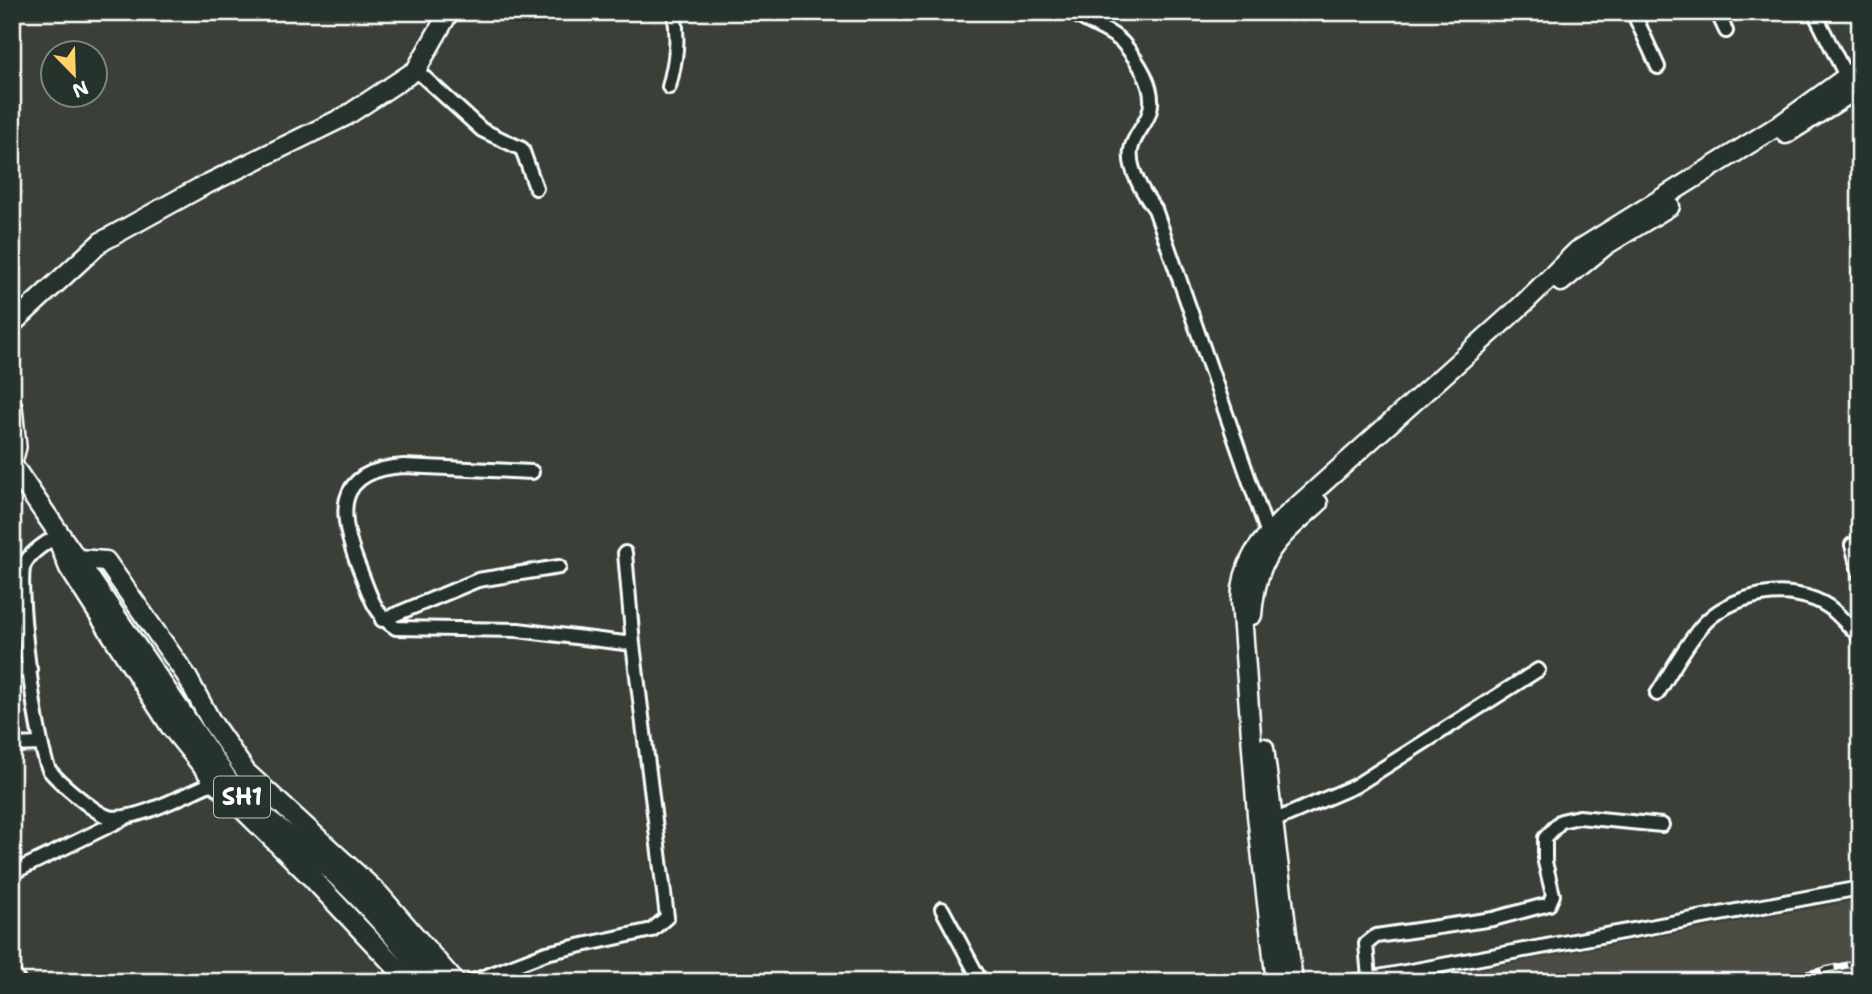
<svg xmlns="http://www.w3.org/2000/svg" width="1872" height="994" font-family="'Shantell Sans',sans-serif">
<rect width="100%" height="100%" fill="#3a4038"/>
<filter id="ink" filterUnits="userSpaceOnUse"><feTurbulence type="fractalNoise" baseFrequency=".0143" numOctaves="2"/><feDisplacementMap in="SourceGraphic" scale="14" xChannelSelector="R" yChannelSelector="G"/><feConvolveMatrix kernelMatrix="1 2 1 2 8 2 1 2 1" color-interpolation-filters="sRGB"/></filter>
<g filter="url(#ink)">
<path fill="#4c4d44" d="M1860 900V982H1411Z"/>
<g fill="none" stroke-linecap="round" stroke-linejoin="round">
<defs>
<path id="street" d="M1072 12C1087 24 1110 29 1123 43 1139 62 1159 91 1148 116 1143 128 1133 137 1131 150 1128 169 1144 195 1155 209L1270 540
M1633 12 1658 67
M1717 12 1726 31
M1814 12 1849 82
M416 70 482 130 522 149 536 188
M669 87C676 60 679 39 674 12
M532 472 404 466C332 470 338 516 360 570 369 592 374 615 396 628L518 630 633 644
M56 536C45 544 30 552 24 565 16 585 37 753 50 771 59 782 96 814 109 817 134 823 189 792 215 782
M1852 545 1860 575
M382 620 478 580 559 567
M12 671 30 669
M1657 694C1671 672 1684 647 1701 627 1729 593 1793 582 1829 607 1840 615 1850 628 1860 637
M12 745 41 744
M1271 822 1355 786 1538 670
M12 873 125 818
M942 909 981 982
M12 973 19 982
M1369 978 1366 944 1376 936 1493 919 1549 904 1553 895 1545 862V838L1561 821 1579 817 1662 825
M471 982 546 953 652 930 667 917 633 644 625 553
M1351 982 1860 888"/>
<path id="secondary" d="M1786 134 1860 87
M1561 282 1606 245 1670 206
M12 324 101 242 199 188 346 116 416 70 449 12
M57 538 69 568 170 726 215 782 311 877 410 982
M78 559 106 561 186 675 211 721 246 772 379 894 455 982
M1252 615C1257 555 1274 542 1318 503
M1264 748 1293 982
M1276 982 1257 815 1241 601C1242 563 1258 544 1284 518L1523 304 1577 251 1781 124 1860 67"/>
<path id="primary" d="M12 407 16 447 12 462
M12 465 236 792C267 822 304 845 335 874 371 907 401 945 432 982"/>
</defs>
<use href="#street" stroke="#fff" stroke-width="18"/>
<use href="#secondary" stroke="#fff" stroke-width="23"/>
<use href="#primary" stroke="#fff" stroke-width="24"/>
<use href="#street" stroke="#26332d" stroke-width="12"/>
<use href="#secondary" stroke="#26332d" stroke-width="18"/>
<use href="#primary" stroke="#26332d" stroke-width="19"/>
<defs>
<path id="rail" d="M1771 982 1860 962"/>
</defs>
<use href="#rail" stroke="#fff" stroke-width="7"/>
<use href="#rail" stroke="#26332d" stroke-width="4.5" stroke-dasharray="13" stroke-linecap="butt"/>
</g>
</g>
<g text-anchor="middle" stroke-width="5" stroke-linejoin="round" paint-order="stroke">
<rect fill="#26332d" stroke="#bec2c0" stroke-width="2" x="214" y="776.5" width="56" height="41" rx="5"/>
<g font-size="24" font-weight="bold" fill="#fff">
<text x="242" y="805">SH1</text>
</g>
</g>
<rect width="1872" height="994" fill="none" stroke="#26332d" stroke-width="42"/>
<rect x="21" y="21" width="1830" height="952" fill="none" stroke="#fff" stroke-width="2.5" filter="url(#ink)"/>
<g transform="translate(74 74) rotate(157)"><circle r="33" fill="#26332d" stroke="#7d8581" stroke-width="2"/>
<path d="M0-5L12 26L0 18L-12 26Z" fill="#ffd166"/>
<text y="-10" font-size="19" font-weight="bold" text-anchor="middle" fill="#ffffff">N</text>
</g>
</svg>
